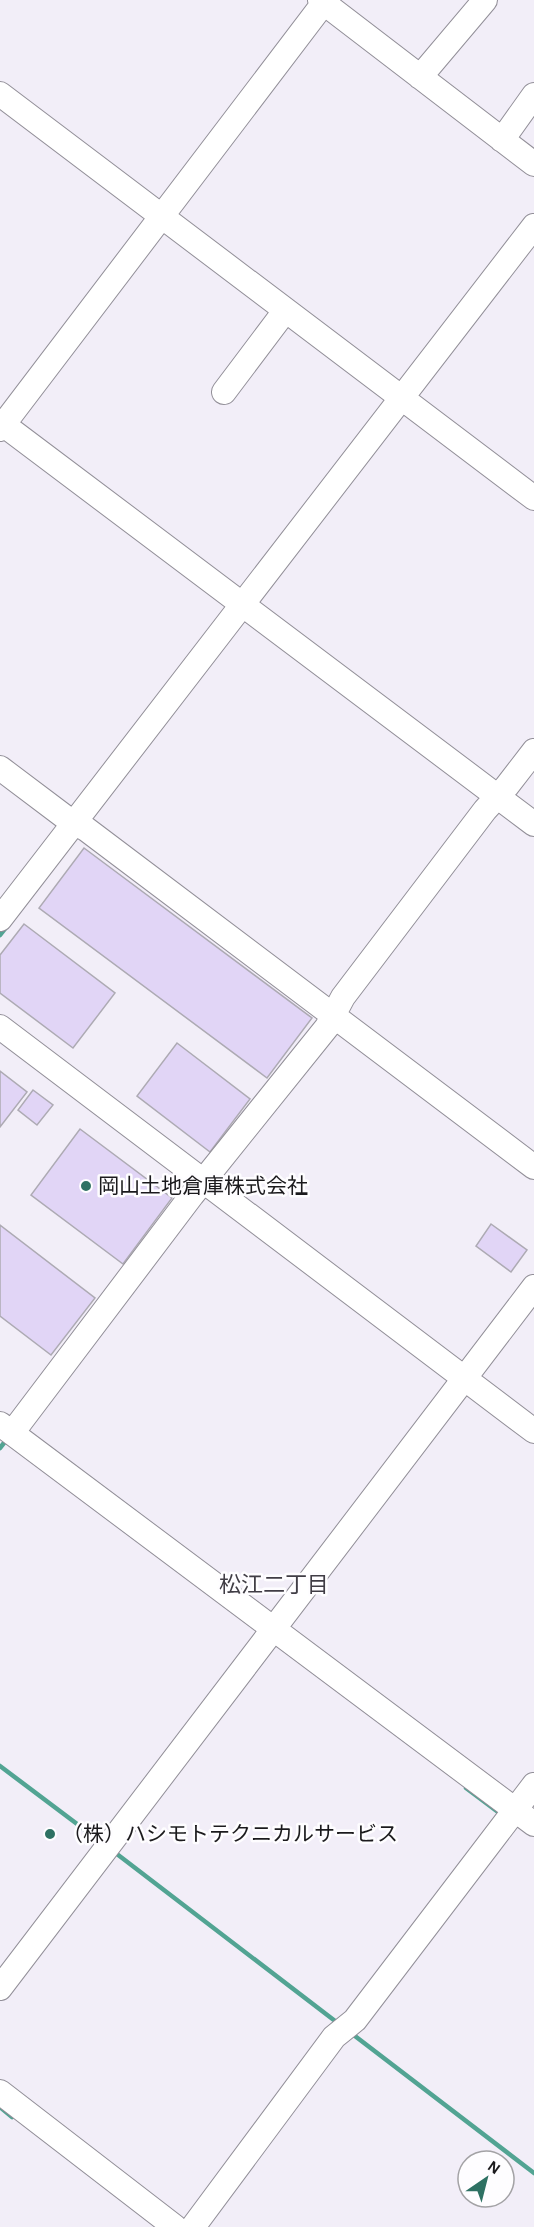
<svg xmlns="http://www.w3.org/2000/svg" width="534" height="2227" font-family="'Alegreya Sans','Noto Sans JP',sans-serif">
<rect width="100%" height="100%" fill="#f2eef8"/>
<g fill="none" stroke-linecap="round" stroke-linejoin="round">
<path stroke="#52a493" stroke-width="4.5" d="M0 935 7 926
M0 1448 7 1439
M0 1766 101 1842
M466 1788 502 1815
M113 1851 339 2024
M351 2033 534 2173
M0 2107 12 2117"/>
</g>
<path fill="#e1d5f6" stroke="#adaab3" stroke-width="1.5" d="M84 848 312 1018 267 1078 39 908Z
M24 924 115 993 73 1048 0 993V955Z
M177 1043 250 1099 210 1152 137 1096Z
M0 1071 27 1092 0 1127Z
M33 1090 53 1105 37 1125 18 1110Z
M80 1129 172 1198 123 1264 31 1195Z
M491 1224 527 1250 511 1272 476 1246Z
M0 1225 95 1298 51 1355 0 1316Z"/>
<g fill="none" stroke-linecap="round" stroke-linejoin="round">
<defs>
<path id="minor" d="M320 0 534 164
M420 77 485 0
M0 94 534 498
M502 140 534 95
M224 392 285 311
M0 422 534 824
M0 429 326 0
M0 768 65 817 86 829 534 1167
M0 919 534 226
M0 1027 534 1431
M0 1424 534 1824
M12 1433 192 1195 327 1027 343 997 485 810 507 786 534 751
M0 1988 534 1287
M0 2092 175 2227
M193 2227 334 2037 355 2020 534 1785"/>
</defs>
<use href="#minor" stroke="#928f98" stroke-width="26"/>
<use href="#minor" stroke="#fff" stroke-width="24"/>
</g>
<g fill="#2e7163" stroke="#fefdff" stroke-width="2">
<circle cx="86" cy="1186" r="6"/>
<circle cx="50" cy="1834" r="6"/>
</g>
<g text-anchor="middle" stroke-width="5" stroke-linejoin="round" paint-order="stroke">
<g font-size="21" fill="#1b1a1d" stroke="#fefdff" text-anchor="start">
<text x="98" y="1193">岡山土地倉庫株式会社</text>
<text x="62" y="1841">（株）ハシモトテクニカルサービス</text>
</g>
<g font-size="22" fill="#403d45" stroke="#fefdff">
<text x="274" y="1592">松江二丁目</text>
</g>
</g>
<g transform="translate(486 2179) rotate(35)"><circle r="28" fill="#fefdff" stroke="#a3a2a5" stroke-width="1.5"/>
<path d="M0-4.5L10 22L0 15L-10 22Z" fill="#2e7163"/>
<text y="-9" font-size="16" font-weight="bold" text-anchor="middle" fill="#1b1a1d">N</text>
</g>
</svg>
